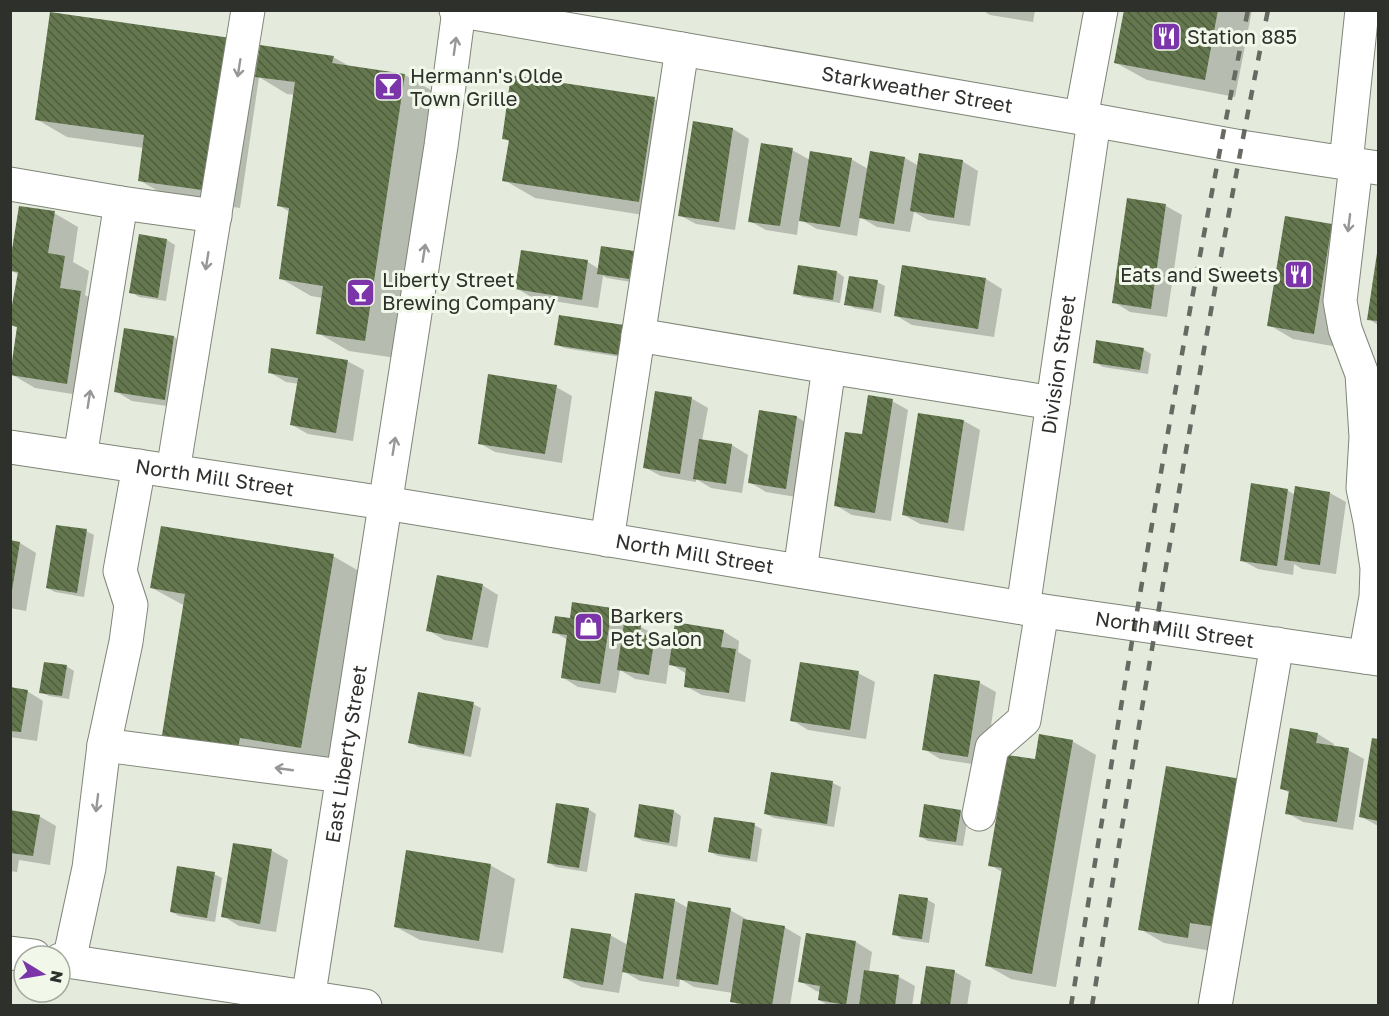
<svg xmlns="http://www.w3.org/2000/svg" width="1389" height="1016" font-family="'Golos Text',sans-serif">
<defs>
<pattern id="building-back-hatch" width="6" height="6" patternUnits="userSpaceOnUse" patternTransform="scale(1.5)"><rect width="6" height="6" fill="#64774e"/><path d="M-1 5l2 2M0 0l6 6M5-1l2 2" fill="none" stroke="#4e5d3e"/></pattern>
</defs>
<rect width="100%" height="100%" fill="#e4ebdc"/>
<path fill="#0003" d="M982 10H1035L1033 22 990 15Z
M1126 10H1252L1235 97 1147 80 1116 63Z
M230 39 260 56 333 57 351 67 405 75 436 93 396 358 349 351 318 333 323 298 311 296 280 278 290 212 278 205 295 95 287 94 259 77 240 208 170 198 139 180 144 148 67 137 36 119Z
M654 99 685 116 669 219 535 198 504 180 510 142 503 138Z
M694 123 733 129 749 139 735 230 696 224 679 215Z
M792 150 810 160 851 159 868 169 905 158 919 166 962 161 978 171 970 226 928 220 914 212 910 232 877 227 860 217 857 236 817 229 799 219 797 235 766 230 750 221Z
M1129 200 1166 206 1182 215 1167 317 1130 312 1114 302Z
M54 213 78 227 73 262 89 271 85 295 105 306 91 397 35 388 11 374 18 328 11 324 19 275 11 270Z
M1332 225 1356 239 1338 347 1293 339 1269 325Z
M140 236 167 240 175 245 166 301 139 297 131 292Z
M633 252 641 257 637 283 607 278 603 276 598 308 533 298 516 288 588 262 599 269Z
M1378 254V325L1369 319Z
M837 272 844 277 840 303 803 297 795 293Z
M986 279 1002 289 994 337 912 325 895 315Z
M877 282 885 286 881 313 854 308 846 304Z
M560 316 627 358 564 348 556 344Z
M174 337 190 347 181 408 132 401 115 391Z
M1143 349 1151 354 1148 374 1103 367 1095 362Z
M347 361 364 370 353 441 308 434 292 425 299 384 286 382 269 372Z
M556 387 572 396 562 463 495 452 479 443Z
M691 398 708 408 702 441 732 445 748 455 742 493 711 488 696 479V482L661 476 644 467Z
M892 401 908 410 891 521 852 515 835 505 863 436Z
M797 417 813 427 802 498 766 492 749 482Z
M964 421 980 430 964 531 920 524 904 515Z
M1287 490 1295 495 1330 493 1346 502 1336 574 1302 569 1294 564 1293 575 1258 569 1241 560Z
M86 531 94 535 84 597 55 592 47 588Z
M10 542 20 543 36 553 26 611 10 608Z
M333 556 364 574 332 765 193 758 185 606 152 588Z
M482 585 498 595 488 648 444 640 428 630Z
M612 610 628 619 627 625 641 627 657 636 656 639 673 648 723 631 739 641 738 652 751 660 745 702 702 695 685 686 687 674 669 663 666 684 635 679 620 670 616 693 578 687 562 677 568 640 554 632 571 620Z
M66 666 74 671 69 699 49 696 41 692Z
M858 673 875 682 866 739 808 730 792 720Z
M935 676 980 683 996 692 985 766 940 759 924 749Z
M10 689 27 691 43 701 37 741 10 737Z
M473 704 481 708 471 757 418 747 410 742Z
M1318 734 1334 744 1333 747 1348 750 1364 759 1353 830 1303 822 1287 813 1290 793 1281 788Z
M1373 739 1378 740V826L1360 816Z
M1072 741 1096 755 1056 987 1011 979 986 965 1002 872 990 865 1036 761Z
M772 773 833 783 841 787 834 827 774 818 766 814Z
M1240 780 1212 951 1164 943 1140 929Z
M588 809 596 814 587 872 556 867 549 863Z
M674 811 681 816 677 847 643 841 635 837Z
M960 811 968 816 963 846 928 841 920 836Z
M10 812 39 816 56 826 50 865 19 860 17 872 10 871Z
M754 825 762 829 757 862 718 856 710 852Z
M271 850 288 860 276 932 239 926 223 916Z
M490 865 515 879 503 953 420 940 396 927Z
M214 874 222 878 215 922 179 916 172 912Z
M674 900 688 908 730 910 746 919V921L784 927 801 937 790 1006H740L732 1001 733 993 694 987 680 979 679 987 640 981 623 971 619 993 581 987 565 978 610 935 628 945Z
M928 900 935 904 929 943 902 939 894 934Z
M856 942 872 952 869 972 899 977 915 986 912 1006H829L819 1000 821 992 816 991 800 981Z
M927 968 955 972 971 981 967 1006H921Z"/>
<path fill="url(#building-back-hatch)" d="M1124 10H1218L1205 80 1114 63Z
M50 12 231 38 209 191 138 181 144 135 35 120Z
M260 45 334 56 332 63 405 74 365 341 316 334 323 286 279 279 289 208 277 206 295 82 255 77Z
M511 75 655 97 639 202 502 181 509 140 502 139Z
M693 121 733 128 719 222 678 216Z
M761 143 793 148 780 226 748 222Z
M810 151 852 158 840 227 799 221Z
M870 151 905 157 894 224 859 218Z
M919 153 963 160 954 218 910 211Z
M1127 198 1166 204 1151 309 1112 303Z
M19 206 55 211 48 253 65 256 60 288 81 291 67 384 10 375 17 327 10 325V316L18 272 10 271V262Z
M1285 216 1332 224 1314 334 1267 326Z
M139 234 167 239 158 298 129 293Z
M601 246 634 251 629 279 597 274Z
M521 250 588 260 582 300 515 289Z
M1377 253H1378V321L1367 320Z
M798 265 837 271 833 300 793 294Z
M902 265 986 278 978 329 894 316Z
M849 276 878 280 873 309 844 305Z
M559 315 624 325 619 355 554 345Z
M124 328 174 336 165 400 114 392Z
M1096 340 1144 348 1140 370 1093 363Z
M271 348 348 360 336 433 290 425 298 378 268 373Z
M488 374 557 385 545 454 478 444Z
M655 391 692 397 680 474 643 468Z
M868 395 893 399 875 513 834 506 845 432 862 434Z
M759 410 797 416 786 489 748 483Z
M918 413 964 420 948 523 902 515Z
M699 439 732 444 726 484 693 479Z
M1251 483 1288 489 1277 566 1240 561Z
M1295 486 1330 492 1320 565 1284 560Z
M56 525 87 529 77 593 46 588Z
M161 526 334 554 301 748 240 738 237 753 161 741 185 594 150 588Z
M10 540 20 542 12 590 10 589Z
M437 575 483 584 472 640 426 631Z
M572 602 612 608 600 684 561 678 567 635 552 633 555 616 570 618Z
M675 622 724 630 721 647 736 649 729 693 684 687 686 668 669 665Z
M624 623 641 625 640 634 655 636 649 675 617 670Z
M44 662 67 665 62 696 39 693Z
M800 662 859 671 850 730 790 721Z
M934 674 980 681 968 757 922 750Z
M10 687 28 690 21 732 10 731Z
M418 692 474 702 464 754 408 743Z
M1290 728 1318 733 1316 743 1349 748 1337 822 1285 814 1289 791 1280 789Z
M1039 734 1073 740 1032 974 985 966 1002 868 988 866 1007 755 1035 759Z
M1372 738 1378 739V821L1359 817Z
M1166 766 1241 779 1216 927 1190 923 1188 938 1138 930Z
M771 772 833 781 827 824 764 814Z
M556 803 589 808 579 868 547 863Z
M639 804 674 810 669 843 634 837Z
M924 804 961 810 956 842 919 837Z
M10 810 40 815 33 856 10 853Z
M714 817 755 823 750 859 708 852Z
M233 843 272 849 260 924 221 917Z
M406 850 491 864 479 941 394 927Z
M177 866 215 872 207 918 170 912Z
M635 893 675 899 663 979 622 972Z
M899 894 928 898 922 939 892 935Z
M688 901 731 908 718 985 676 979Z
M743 919 785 926 772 1006H755L730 1002Z
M571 928 611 934 603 985 563 978Z
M806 933 856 941 846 1005 818 1000 820 986 798 982Z
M926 966 955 970 950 1006H920Z
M864 970 899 975 895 1006H859Z"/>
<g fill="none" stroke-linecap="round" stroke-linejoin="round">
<defs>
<g id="minor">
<path id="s1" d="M456 10 1081 118 1241 147 1378 168"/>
<path d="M1081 118 1101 10"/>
<path d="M1346 163 1362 10"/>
<path d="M1356 165 1340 301 1345 329 1362 374 1366 437 1363 488 1370 521 1377 568 1376 597 1365 657"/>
<path d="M10 184 121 203 215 216"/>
<path d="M638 335 829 367 1053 403"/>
<path id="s2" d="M10 447 385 503 1023 608 1378 659"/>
<path d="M80 457 121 203"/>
<path d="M173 471 248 10"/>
<path d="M607 540 682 49"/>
<path d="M800 571 829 367"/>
<path id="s3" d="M1023 608 1094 121"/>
<path d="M104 745 342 776"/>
<path d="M979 814 992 748 1024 720 1042 611"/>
<path d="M10 953 34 956"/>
<path d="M60 960 365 1006"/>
<path d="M69 961 89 868 104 745 126 642 131 605 120 571 139 466"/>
<path id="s4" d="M307 1006 441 146 459 10"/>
<path d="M1215 1006 1277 644"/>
</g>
</defs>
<use href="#minor" stroke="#7e8577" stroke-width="35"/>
<use href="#minor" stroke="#fff" stroke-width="33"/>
<path stroke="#666a62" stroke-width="4.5" stroke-dasharray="10 10" stroke-linecap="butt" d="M1071 1006C1127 673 1180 340 1248 10
M1092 1006C1148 673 1202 341 1268 10"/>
</g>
<defs><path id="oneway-shaft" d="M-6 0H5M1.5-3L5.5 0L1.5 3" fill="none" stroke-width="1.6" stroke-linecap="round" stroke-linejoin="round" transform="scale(1.5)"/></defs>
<g stroke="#969895">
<use href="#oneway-shaft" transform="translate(455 46) rotate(-82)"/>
<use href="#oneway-shaft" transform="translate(239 68) rotate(99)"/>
<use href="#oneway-shaft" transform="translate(1349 223) rotate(97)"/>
<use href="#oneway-shaft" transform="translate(424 253) rotate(-81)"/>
<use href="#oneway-shaft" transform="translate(207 261) rotate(99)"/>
<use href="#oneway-shaft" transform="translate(89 399) rotate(-81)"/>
<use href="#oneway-shaft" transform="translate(394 446) rotate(-81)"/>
<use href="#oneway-shaft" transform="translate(284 769) rotate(-172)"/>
<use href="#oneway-shaft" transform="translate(97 803) rotate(97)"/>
</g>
<defs>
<symbol id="restaurant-square" viewBox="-11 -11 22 22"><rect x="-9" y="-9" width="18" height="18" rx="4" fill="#7b35a9" stroke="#f1f8ea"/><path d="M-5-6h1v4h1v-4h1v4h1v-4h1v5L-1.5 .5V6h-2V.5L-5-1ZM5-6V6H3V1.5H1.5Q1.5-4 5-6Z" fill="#fff"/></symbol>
<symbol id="bar-square" viewBox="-11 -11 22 22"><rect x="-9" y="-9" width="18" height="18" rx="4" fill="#7b35a9" stroke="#f1f8ea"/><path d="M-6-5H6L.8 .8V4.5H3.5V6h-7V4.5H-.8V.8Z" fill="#fff"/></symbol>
<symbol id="shop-square" viewBox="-11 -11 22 22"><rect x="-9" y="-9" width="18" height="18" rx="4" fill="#7b35a9" stroke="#f1f8ea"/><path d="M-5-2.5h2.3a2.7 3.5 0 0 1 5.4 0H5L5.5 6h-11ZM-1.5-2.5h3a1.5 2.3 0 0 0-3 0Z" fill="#fff"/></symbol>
</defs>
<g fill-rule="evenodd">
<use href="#restaurant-square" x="1150" y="20" width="33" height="33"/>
<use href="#bar-square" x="372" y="70" width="33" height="33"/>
<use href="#restaurant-square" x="1282" y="258" width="33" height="33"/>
<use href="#bar-square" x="344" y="276" width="33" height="33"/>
<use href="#shop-square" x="572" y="610" width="33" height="33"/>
</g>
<g text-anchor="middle" stroke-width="6" stroke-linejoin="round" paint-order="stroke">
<g font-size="20" fill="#2d302b" stroke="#f1f8ea" text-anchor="start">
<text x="1187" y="44">Station 885</text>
<text x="410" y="83">Hermann's Olde<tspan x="410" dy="23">Town Grille</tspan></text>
<text x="1278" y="282" text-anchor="end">Eats and Sweets</text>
<text x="382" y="287">Liberty Street<tspan x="382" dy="23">Brewing Company</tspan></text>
<text x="610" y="623">Barkers<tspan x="610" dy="23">Pet Salon</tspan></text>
</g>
<g font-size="20" fill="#2d302b" stroke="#f1f8ea">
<text dy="7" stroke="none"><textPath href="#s1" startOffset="468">Starkweather Street</textPath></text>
<text dy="7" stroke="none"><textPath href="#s3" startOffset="246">Division Street</textPath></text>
<text dy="7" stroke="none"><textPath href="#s2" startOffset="207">North Mill Street</textPath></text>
<text dy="7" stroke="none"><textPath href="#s2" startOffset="693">North Mill Street</textPath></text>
<text dy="7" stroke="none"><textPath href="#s2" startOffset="1179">North Mill Street</textPath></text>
<text dy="7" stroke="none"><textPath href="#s4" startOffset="255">East Liberty Street</textPath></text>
</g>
</g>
<rect width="1389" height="1016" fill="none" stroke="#2d302b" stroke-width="24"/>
<g transform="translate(42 974) rotate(101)"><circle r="28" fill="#f1f8ea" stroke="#a3a89e" stroke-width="1.5"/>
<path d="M0-4.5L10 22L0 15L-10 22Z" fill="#7b35a9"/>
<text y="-9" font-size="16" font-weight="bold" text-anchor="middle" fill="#2d302b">N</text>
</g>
</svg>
